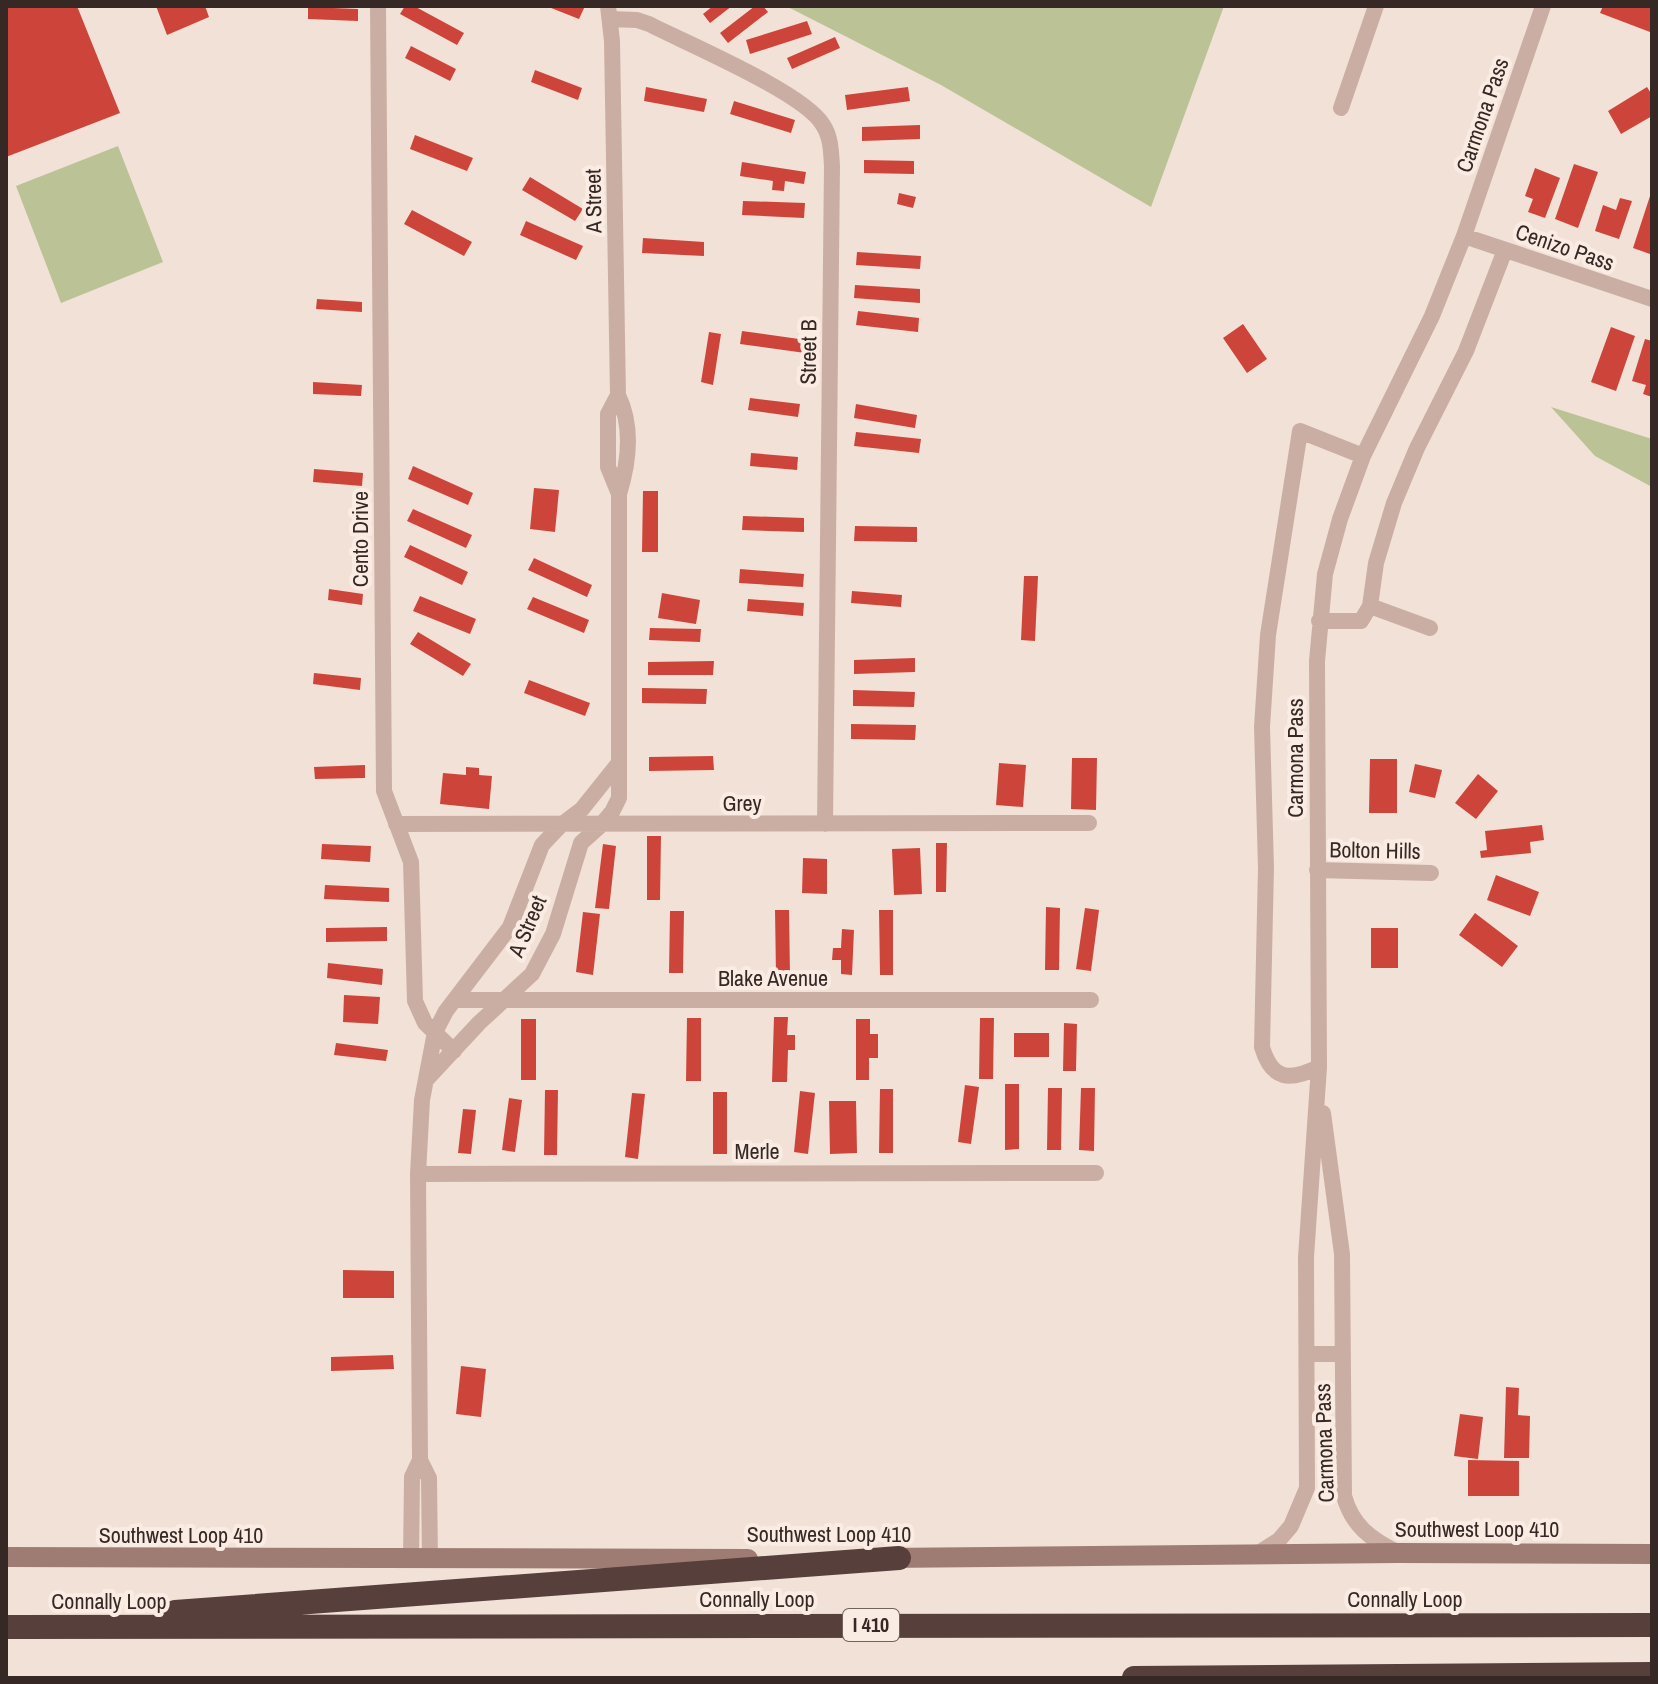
<svg xmlns="http://www.w3.org/2000/svg" width="1658" height="1684" font-family="'Archivo Narrow',sans-serif">
<rect width="100%" height="100%" fill="#f2e1d7"/>
<path fill="#bbc296" d="M786 6H1224L1151 207 941 85Z
M118 146 163 262 61 303 16 186Z
M1551 407 1652 439V487L1595 456Z"/>
<path fill="#cd453a" d="M6 6H77L120 113 6 157Z
M156 6H205L209 17 167 35Z
M405 6H414L464 33 457 45 400 14Z
M546 6H585L579 19Z
M713 6H732L710 23 703 14Z
M755 6H763L768 12 728 43 720 33Z
M1603 6H1652L1650 32 1600 13Z
M308 7 358 9V21L308 19Z
M807 21 812 34 750 54 746 40Z
M835 37 840 48 792 69 787 58Z
M411 46 456 69 450 81 405 58Z
M535 70 582 88 578 100 531 82Z
M646 87 707 99 704 112 644 101Z
M908 87 910 101 847 110 845 95Z
M1647 87 1652 95V116L1621 134 1608 111Z
M734 101 795 120 791 133 730 114Z
M920 125V139L862 141V127Z
M415 135 473 158 467 171 410 149Z
M864 160 914 161V174L864 173Z
M742 162 806 172 804 184 785 181 784 191 772 190 773 181 740 176Z
M1574 164 1598 172 1578 228 1555 219Z
M1535 168 1560 178 1545 218 1528 212 1533 199 1525 196Z
M530 177 583 209 575 221 522 190Z
M899 193 916 197 913 208 897 204Z
M1651 193 1652 246 1650 254 1633 248Z
M1620 198 1632 201 1619 239 1595 231 1603 205 1616 210Z
M743 201 805 203 804 218 742 215Z
M412 210 472 242 464 256 404 224Z
M526 221 583 246 576 260 520 235Z
M643 238 704 242V256L642 253Z
M857 252 921 256 920 269 856 265Z
M855 285 920 289V303L854 298Z
M317 299 362 302V312L316 309Z
M858 311 919 318 918 332 856 325Z
M1243 324 1267 359 1247 373 1223 338Z
M1611 327 1635 336 1616 391 1591 382Z
M742 331 806 340 805 353 740 344Z
M709 332 721 334 713 385 701 382Z
M1645 339 1652 341V397L1643 394 1646 385 1632 381Z
M313 382 362 385 361 396 313 394Z
M750 398 800 404 798 417 748 410Z
M856 404 917 415 915 428 854 418Z
M856 432 921 439 919 453 854 446Z
M751 453 798 457 797 470 750 466Z
M413 466 473 493 468 505 408 479Z
M314 469 363 473 362 486 313 482Z
M534 488 559 490 555 532 530 529Z
M643 491H658V552H642Z
M413 509 472 535 466 548 407 521Z
M743 516 804 518V532L742 530Z
M855 526 917 527V542L854 541Z
M410 545 468 572 462 585 404 557Z
M534 558 592 585 587 597 528 570Z
M740 569 804 574 803 587 739 583Z
M1024 576H1038L1035 641 1021 640Z
M329 589 363 594 362 605 328 600Z
M852 591 902 595 901 607 851 603Z
M662 593 700 600 696 624 658 618Z
M420 596 476 619 470 634 413 611Z
M533 597 589 620 584 633 527 609Z
M748 599 804 603 803 616 747 611Z
M650 628 701 629 700 642 649 640Z
M418 632 471 664 463 676 410 644Z
M915 658V672L854 674V660Z
M714 661 713 675H648V662Z
M314 673 361 678 360 690 313 684Z
M529 680 590 703 585 716 524 693Z
M642 688 707 689 706 704 642 703Z
M853 690 915 692 914 707 853 706Z
M851 724 916 725 915 740 851 739Z
M713 756 714 770 649 771V757Z
M1072 758H1097L1096 810 1071 809Z
M1370 759H1397V813H1369Z
M999 763 1026 765 1023 807 996 805Z
M1415 764 1442 770 1435 798 1409 792Z
M365 765V778L315 779 314 767Z
M466 767 479 768V775L492 776 489 809 440 804 443 773 466 775Z
M1478 774 1498 791 1476 819 1455 803Z
M1542 825 1544 840 1530 842 1531 853 1481 858 1480 851 1487 850 1485 831Z
M647 836H661L660 900H647Z
M936 843H947L946 892H936Z
M322 844 371 846 370 862 321 859Z
M603 844 616 846 609 909 595 908Z
M920 848 922 894 894 895 892 849Z
M803 858 827 859V894L802 893Z
M1496 875 1539 892 1530 916 1487 900Z
M325 885 389 888V902L324 899Z
M1046 907 1060 908 1059 970H1045Z
M1085 908 1099 910 1091 971 1076 969Z
M775 910H789L790 975H776Z
M879 910H893V975H880Z
M670 911H684L683 973H669Z
M583 912 600 914 593 975 576 972Z
M1475 913 1518 946 1502 967 1459 935Z
M387 927V941L326 942V928Z
M1371 928H1398V968H1371Z
M842 929 854 930 852 975 841 974V960H832L833 948H841Z
M328 963 383 969 382 985 327 978Z
M344 995 380 997 378 1024 343 1022Z
M774 1017H788L787 1035H795V1050H788L787 1082H772Z
M687 1018H701V1081H686Z
M980 1018H994L993 1079H979Z
M521 1019H536V1080H521Z
M856 1019H870V1034H878V1058H869V1080H856Z
M1064 1023 1077 1024 1076 1071H1063Z
M1014 1033H1049V1057H1014Z
M336 1043 388 1050 386 1061 334 1055Z
M1005 1084H1019V1149L1005 1150Z
M965 1085 979 1087 971 1144 958 1142Z
M1048 1088H1062L1061 1150H1047Z
M1081 1088H1095L1094 1151 1079 1150Z
M880 1089H893V1153H879Z
M545 1090H558L557 1155H544Z
M800 1091 815 1093 808 1154 794 1152Z
M713 1092H727V1154H713Z
M632 1093 645 1094 638 1159 625 1157Z
M509 1098 522 1100 515 1152 502 1150Z
M829 1101H856L857 1153 830 1154Z
M463 1109 476 1110 471 1154 458 1153Z
M343 1270 394 1271V1298H343Z
M393 1355 394 1369 331 1371V1357Z
M461 1366 486 1369 481 1417 456 1414Z
M1506 1387 1519 1388 1518 1415 1530 1416 1529 1458H1504Z
M1460 1414 1483 1417 1478 1459 1454 1456Z
M1468 1460 1519 1461V1496H1468Z"/>
<g fill="none" stroke-linecap="round" stroke-linejoin="round">
<path stroke="#cbaea3" stroke-width="16" d="M378 6 384 791 411 862 415 1001 425 1023 454 1051
M610 19 637 20 649 24C686 43 805 93 823 125 831 137 831 152 832 166L825 824
M1341 108 1376 6
M1464 236 1652 299
M618 395 608 414V467L619 494
M1370 606 1430 628
M1319 621H1361L1370 606 1376 563 1394 503 1417 448 1466 351 1505 250
M396 824 1089 823
M1317 870 1431 873
M455 1000H1091
M1319 1067C1290 1081 1272 1081 1262 1047L1266 868 1262 727 1268 635 1300 431 1363 456
M426 1080 479 1023 532 974 553 934 581 843 601 825 612 812 619 798V494C629 462 633 426 618 395L612 41 608 6
M1323 1113 1342 1254 1344 1496C1352 1525 1370 1539 1397 1552
M418 1174 1096 1173
M1307 1354H1343
M1257 1554 1279 1540 1291 1526 1307 1488 1306 1257 1319 1067 1317 661 1325 574 1340 519 1363 456 1432 316 1464 236 1543 6
M411 1560 412 1477 420 1460
M430 1560 429 1478 420 1460 418 1174 422 1100 435 1032 446 1011 510 927 542 845 561 825 582 809 618 764"/>
<path stroke="#9e7c74" stroke-width="20" d="M6 1557 748 1559
M884 1558 1398 1553 1652 1554"/>
<path stroke="#573f3c" stroke-width="24" d="M175 1612 899 1558
M6 1627 1652 1625
M1134 1678 1652 1674"/>
</g>
<g text-anchor="middle" stroke-width="8" stroke-linejoin="round" paint-order="stroke">
<rect fill="#faece3" stroke="#70635e" stroke-width="2" x="843" y="1609" width="56" height="32" rx="6"/>
<g font-size="20" font-weight="bold" fill="#352825">
<text x="871" y="1632">I 410</text>
</g>
<g font-size="22" fill="#352825" stroke="#faece3">
<text transform="translate(1482 115) rotate(-71)" y="8">Carmona Pass</text>
<text transform="translate(593 201) rotate(-91)" y="8">A Street</text>
<text transform="translate(1565 247) rotate(19)" y="8">Cenizo Pass</text>
<text transform="translate(808 352) rotate(-89)" y="8">Street B</text>
<text transform="translate(360 539) rotate(-90)" y="8">Cento Drive</text>
<text transform="translate(1295 758) rotate(-90)" y="8">Carmona Pass</text>
<text x="742" y="811">Grey</text>
<text transform="translate(1375 850) rotate(1)" y="8">Bolton Hills</text>
<text transform="translate(527 926) rotate(-67)" y="8">A Street</text>
<text x="773" y="986">Blake Avenue</text>
<text x="757" y="1159">Merle</text>
<text transform="translate(1324 1443) rotate(-92)" y="8">Carmona Pass</text>
<text x="1477" y="1537">Southwest Loop 410</text>
<text x="829" y="1542">Southwest Loop 410</text>
<text x="181" y="1543">Southwest Loop 410</text>
<text x="757" y="1607">Connally Loop</text>
<text x="1405" y="1607">Connally Loop</text>
<text x="109" y="1609">Connally Loop</text>
</g>
</g>
<rect width="1658" height="1684" fill="none" stroke="#352825" stroke-width="16"/>
</svg>
